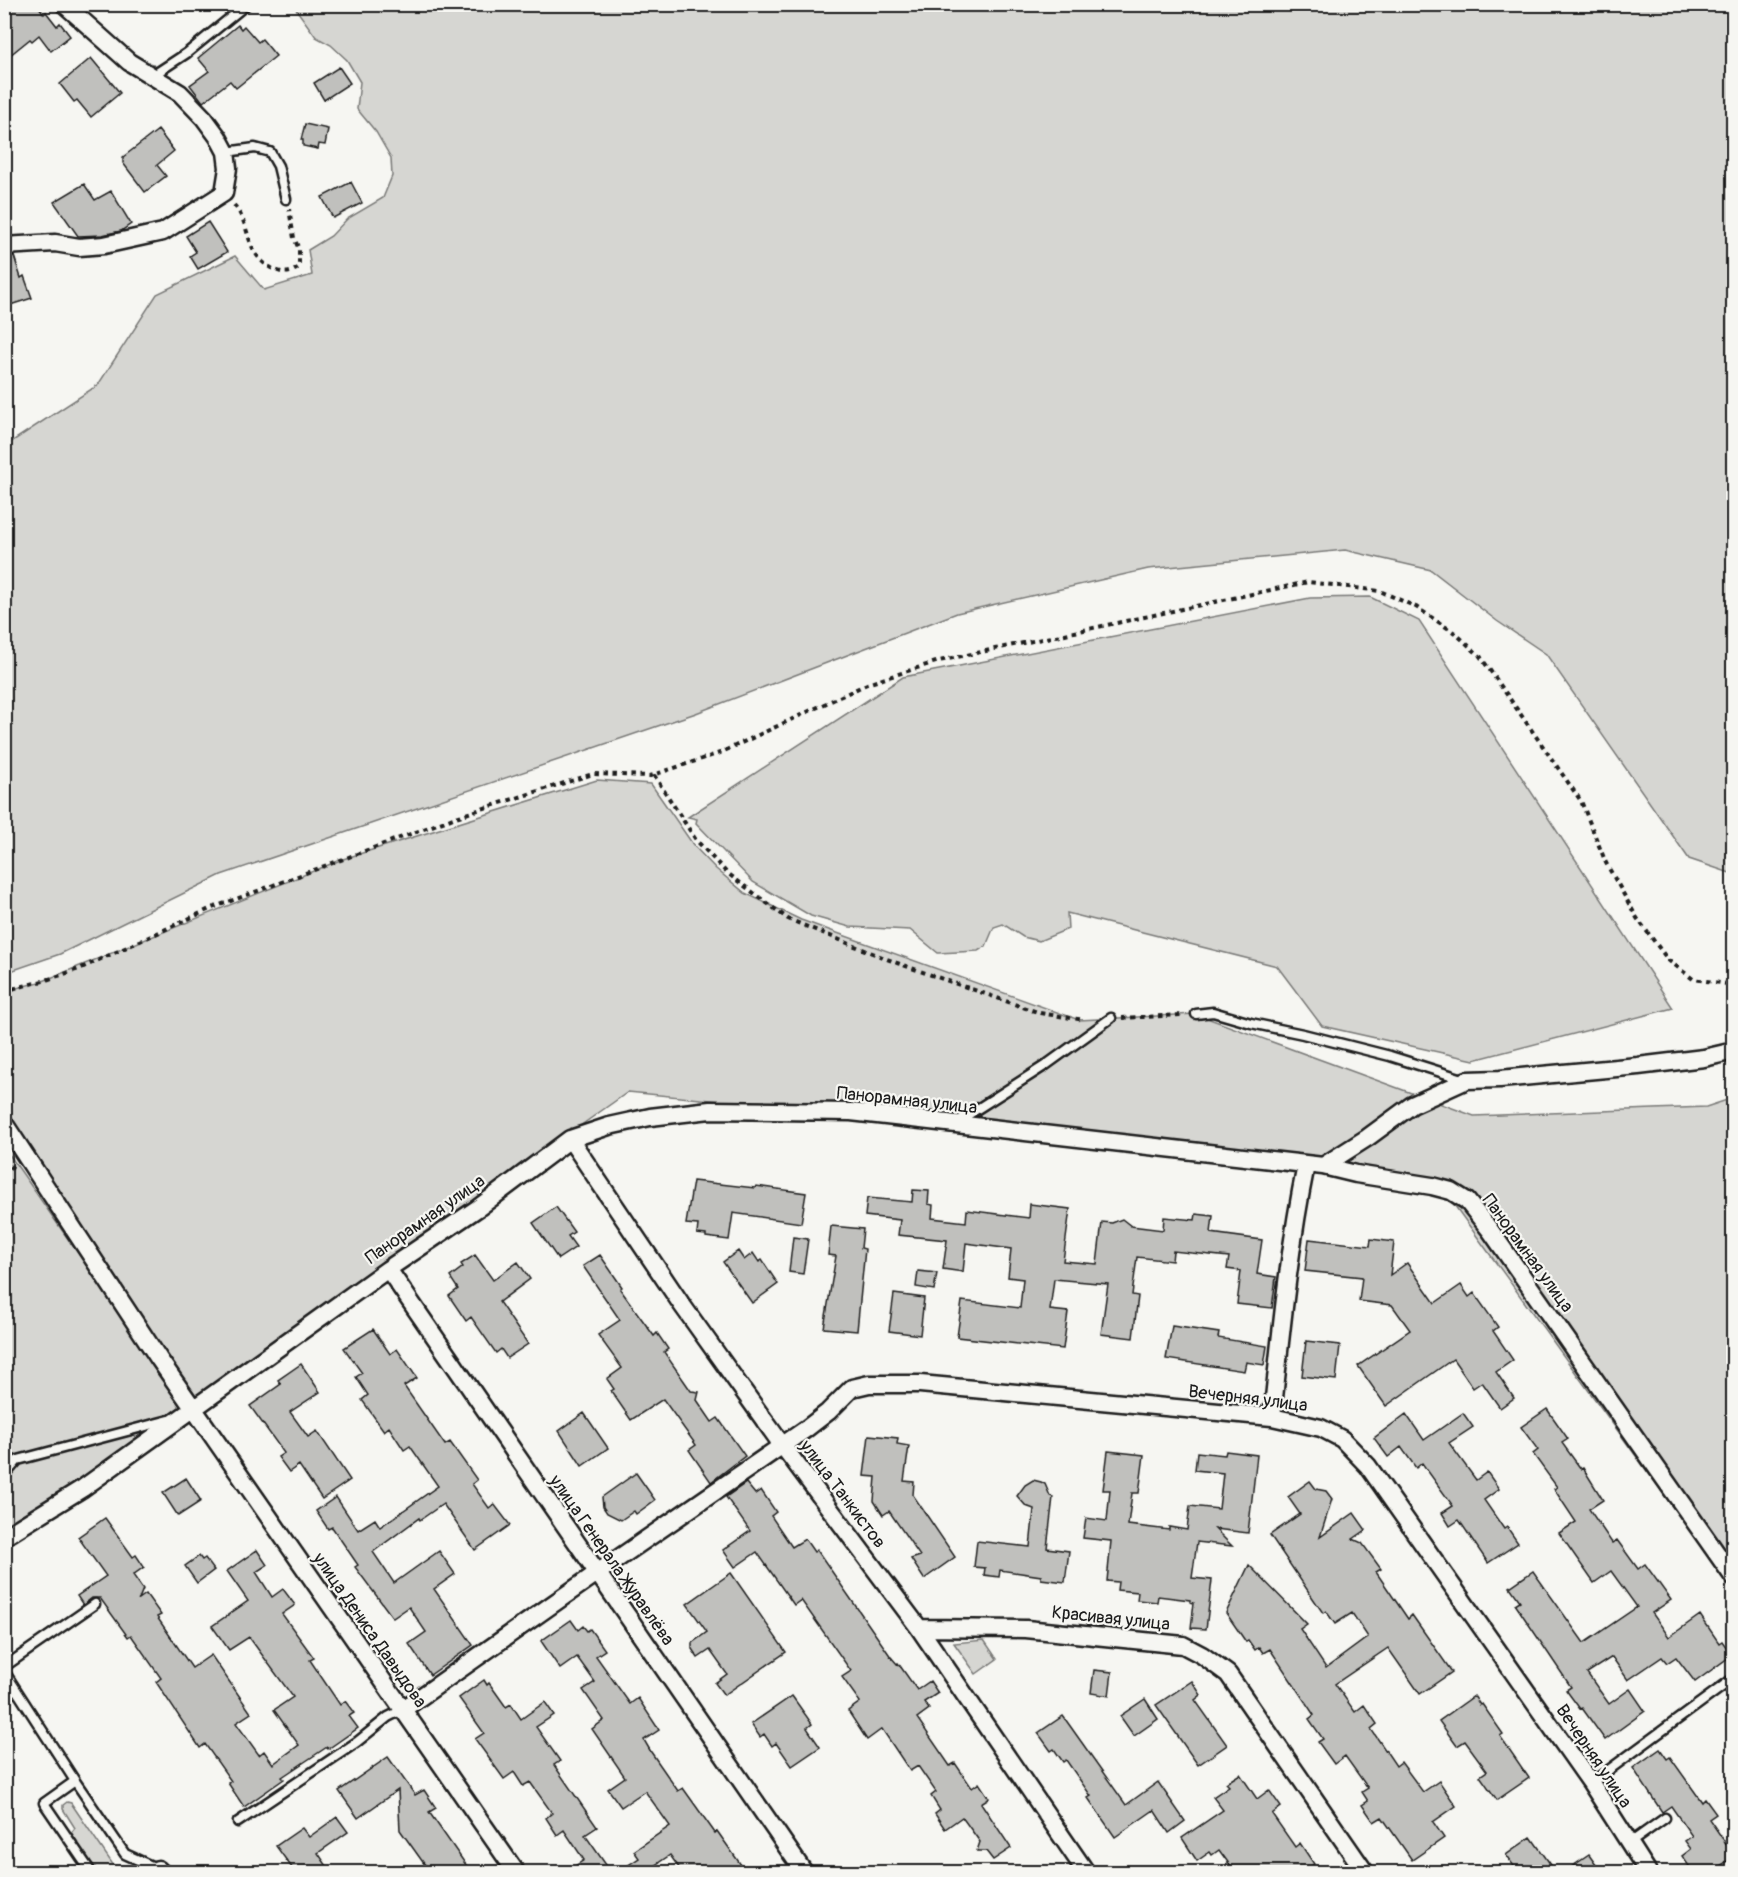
<svg xmlns="http://www.w3.org/2000/svg" width="1738" height="1877" font-family="Pangolin,sans-serif">
<rect width="100%" height="100%" fill="#f6f6f2"/>
<filter id="ink" filterUnits="userSpaceOnUse"><feTurbulence type="fractalNoise" baseFrequency=".0167" numOctaves="2"/><feDisplacementMap in="SourceGraphic" scale="12" xChannelSelector="R" yChannelSelector="G"/><feConvolveMatrix kernelMatrix="1 2 1 2 8 2 1 2 1" color-interpolation-filters="sRGB"/></filter>
<g filter="url(#ink)">
<path fill="#d6d6d2" stroke="#797977" stroke-width="1.5" d="M293 5H1733L1734 589 1726 613 1734 625 1733 874 1689 859 1546 654 1497 621 1431 570 1345 550 1148 569 957 613 696 713 221 875 60 954 5 973V446L98 385 157 294 235 256 264 290 312 275 308 250 331 236 347 219 383 198 392 176 391 158 376 132 357 109 360 82 347 60 331 45 316 37Z
M1370 597 1419 621 1673 1008 1474 1060 1322 1026 1277 966 1067 913 1068 929 1039 941 1023 937 1003 924 994 927 986 946 978 951 938 953 910 930 850 927 811 916 753 882 696 823 697 819 688 817 903 677 1310 598Z
M597 780 651 784 694 846 716 869 745 893 801 920 1079 1020 1196 1014 1474 1116 1706 1107 1733 1098V1590L1439 1184 1316 1158 628 1092 194 1399 5 1124V991L43 981 343 859Z
M4 1147 185 1407 80 1481 5 1527Z
M984 1640 997 1659 976 1674 954 1643Z
M67 1802 71 1803 118 1872H96L70 1834 75 1828 63 1809V1805Z"/>
<path fill="#c0c0bd" stroke="#1c1c1c" stroke-width="1.5" d="M4 4H37L44 14 46 12 57 26 60 23 70 36 51 51 39 35 32 41 30 39 4 60Z
M238 25 241 29 244 26 258 42 262 39 276 56 236 88 230 81 203 102 190 85 209 71 198 58Z
M91 58 120 93 91 117 77 100 74 102 60 84Z
M339 67 350 83 324 100 314 83Z
M305 124 328 129 325 145 319 144 318 149 303 146V140H301Z
M158 130 174 151 157 165 166 176 145 192 123 163V157Z
M351 182 362 203 333 218 322 197Z
M84 184 95 200 111 191 131 224 121 231 102 235 78 236 54 202Z
M208 222 227 252 198 269 190 256 196 252 186 236Z
M4 256H14L21 278 24 276 32 298 4 307Z
M693 1181 755 1188 756 1186 806 1193 801 1223 733 1213 729 1240 706 1237V1235L697 1234 698 1225 686 1224Z
M913 1190 929 1191 928 1204 933 1205 932 1218 966 1222 967 1210 1029 1218 1030 1204 1070 1209 1063 1261 1097 1264 1102 1222 1112 1223 1122 1219 1131 1226 1163 1230 1164 1217 1195 1220 1196 1214 1213 1216 1211 1233 1262 1240 1257 1274 1276 1277 1272 1308 1237 1304 1241 1271 1227 1269 1229 1257 1173 1251 1172 1261 1137 1257 1132 1295 1138 1296 1133 1338 1101 1334 1108 1284 1054 1279 1050 1310 1068 1312 1063 1349 957 1337 962 1301 1020 1308 1023 1279 1008 1277 1011 1249 966 1243 963 1272 943 1269 947 1240 898 1235 900 1220 865 1216 867 1198 912 1202Z
M556 1207 574 1232 568 1236 576 1247 558 1259 533 1223Z
M831 1226 863 1229 861 1248 865 1249 857 1331 824 1328 836 1256 828 1255Z
M793 1237 808 1239 803 1274 789 1272Z
M1309 1239 1370 1246 1371 1239 1394 1242 1390 1275 1407 1263 1435 1303 1461 1285 1469 1297 1474 1293 1498 1327 1493 1331 1513 1360 1496 1372 1514 1398 1500 1408 1482 1382 1473 1388 1453 1359 1386 1406 1358 1366 1410 1330 1392 1305 1359 1301 1362 1277 1305 1271Z
M738 1251 744 1260 753 1253 759 1262 762 1260 778 1284 752 1303 723 1262Z
M475 1255 493 1280 518 1262 530 1279 499 1302 528 1344 507 1358 501 1349 496 1353 471 1317 466 1321 449 1296 458 1289 450 1277 463 1267 461 1264Z
M600 1255 622 1287 620 1289 654 1336 657 1333 668 1349 664 1352 691 1391 699 1392 697 1400 712 1422 718 1418 745 1456 711 1482 689 1450 696 1445 663 1399 631 1420 611 1391 614 1389 607 1379 622 1368 598 1335 620 1320 583 1266Z
M918 1271 937 1273 934 1290 916 1287Z
M894 1294 924 1298 920 1335 889 1331Z
M1172 1326 1219 1333 1218 1338 1267 1346 1264 1365 1246 1362 1244 1371 1166 1359Z
M373 1329 390 1354 397 1349 417 1378 404 1386 445 1445 450 1442 477 1480 472 1484 489 1508 494 1504 510 1525 475 1550 443 1504 420 1520 419 1518 373 1552 394 1583 439 1551 455 1574 434 1589 473 1645 430 1675 409 1644 426 1632 409 1607 393 1618 355 1567 358 1565 332 1527 328 1529 316 1511 336 1497 358 1530 375 1519 380 1527 438 1486 410 1446 404 1450 389 1427 384 1431 362 1400 368 1395 356 1377 362 1373 344 1348Z
M1306 1341 1340 1345 1336 1380 1302 1376Z
M301 1364 320 1392 290 1412 308 1437 317 1431 350 1480 322 1499 299 1465 289 1472 278 1457 284 1453 250 1406 281 1384 278 1380Z
M1547 1409 1568 1439 1562 1443 1581 1469 1583 1468 1603 1500 1589 1509 1612 1543 1617 1540 1638 1569 1645 1564 1671 1600 1652 1613 1669 1637 1700 1615 1719 1643 1722 1641 1732 1655 1695 1682 1676 1657 1667 1663 1662 1657 1628 1680 1612 1657 1587 1673 1609 1704 1630 1689 1645 1711 1605 1740 1582 1708 1580 1709 1566 1690 1571 1687 1515 1604 1520 1601 1510 1587 1533 1571 1584 1643 1637 1607 1611 1571 1594 1583 1559 1533 1576 1522 1554 1489 1557 1487 1533 1454 1538 1450 1521 1427Z
M584 1413 608 1448 582 1466 559 1431Z
M1463 1413 1473 1427 1449 1443 1476 1480 1487 1472 1499 1489 1484 1500 1504 1529 1507 1527 1518 1543 1488 1563 1459 1520 1450 1526 1442 1513 1453 1506 1422 1463 1416 1468 1401 1447 1388 1457 1374 1438 1406 1414 1424 1440Z
M869 1435 898 1438 897 1444 909 1446 904 1481 914 1482 913 1495 955 1557 924 1579 911 1559 920 1556 889 1511 883 1515 874 1501 876 1477 864 1476Z
M1108 1451 1144 1455 1139 1493H1132L1128 1525 1169 1530V1527L1187 1530 1190 1506 1219 1509 1223 1473 1195 1470 1197 1452 1225 1455 1226 1451 1257 1455 1248 1533 1215 1529 1232 1546 1197 1542 1192 1578 1212 1580 1206 1629 1191 1628 1194 1603 1190 1602V1600L1158 1596 1157 1602 1137 1600 1138 1592 1117 1590 1118 1582 1107 1581 1111 1541 1083 1538 1086 1518 1107 1521 1110 1490H1103Z
M636 1473 655 1500 636 1514 634 1511 621 1520 607 1513 603 1507 602 1497Z
M186 1478 201 1501 178 1516 163 1493Z
M1033 1480 1041 1482 1045 1484 1050 1496 1053 1497 1047 1548 1069 1551 1065 1582 1041 1579V1576L1000 1570 999 1577 984 1575 985 1568 974 1567 977 1541 1030 1547 1034 1509 1026 1506 1017 1496 1025 1485Z
M1310 1481 1316 1489 1326 1491 1332 1499 1320 1537 1354 1513 1366 1530 1353 1539 1362 1543 1381 1569 1376 1572 1408 1619 1412 1615 1452 1672 1420 1694 1388 1648 1335 1684 1355 1712 1364 1705 1377 1724 1371 1729 1396 1766 1401 1762 1423 1792 1439 1781 1456 1806 1433 1822 1444 1838 1412 1860 1382 1817 1374 1822 1362 1805 1368 1801 1362 1792 1368 1788 1345 1756 1334 1764 1318 1742 1323 1739 1309 1719 1314 1715 1270 1649 1263 1653 1259 1647 1255 1650 1248 1640 1246 1642 1226 1613 1249 1565 1307 1624 1300 1629 1326 1668 1368 1637 1352 1613 1335 1624 1326 1611 1323 1613 1270 1535 1300 1514 1288 1497Z
M746 1483 755 1494 761 1490 776 1512 771 1516 792 1547 805 1539 814 1552 817 1550 891 1657 897 1664 898 1663 917 1690 930 1681 938 1693 924 1702 929 1709 917 1718 950 1766 955 1763 972 1788 979 1783 989 1798 981 1803 1011 1848 993 1860 986 1851H977L980 1842 962 1817 945 1829 935 1814 940 1810 931 1796 936 1792 918 1766 910 1771 882 1729 867 1740 848 1711 860 1702 842 1677 851 1671 801 1600 794 1605 757 1552 735 1567 723 1550 750 1531 726 1497Z
M105 1518 133 1557 136 1555 144 1567 133 1575 143 1589 139 1599 146 1594 161 1615 157 1617 192 1668 211 1655 251 1713 236 1723 259 1755 264 1751 273 1764 299 1745 274 1710 293 1697 249 1637 229 1650 212 1626 248 1601 227 1571 257 1550 267 1565 256 1572 272 1597 283 1589 295 1605 282 1614 314 1658 310 1660 340 1705 345 1701 354 1713 349 1716 358 1728 328 1749 327 1747 282 1777 284 1779 244 1807 228 1783 231 1781 205 1744 200 1748 156 1682 161 1678 131 1635 128 1637 100 1598H92L83 1605 77 1596 106 1576 78 1537Z
M199 1556 202 1560 205 1558 214 1570 197 1583 185 1566Z
M731 1573 786 1652 724 1695 715 1683 727 1674 710 1650 698 1658 692 1649V1643L707 1632 687 1604Z
M571 1620 578 1630 583 1626 587 1631 590 1629 605 1650 596 1656 630 1704 638 1698 659 1730 644 1740 651 1752 678 1791 683 1788 715 1833 717 1831 746 1872H682L670 1855 645 1872H618L639 1858 634 1851 670 1826 645 1791 621 1807 608 1789 625 1777 592 1729 604 1720 583 1690 595 1682 577 1657 560 1669 541 1641Z
M1094 1670 1112 1672 1109 1696 1091 1693Z
M484 1680 487 1685 489 1683 506 1707 511 1704 521 1719 545 1702 554 1715 536 1727 560 1761 554 1765 597 1827 585 1835 611 1872H566L584 1860 564 1830 557 1835 546 1818 552 1813 530 1782 523 1786 514 1772 504 1779 475 1739 484 1733 459 1698Z
M1192 1681 1201 1695 1195 1700 1227 1745 1198 1765 1156 1705Z
M792 1696 812 1724 807 1728 820 1747 792 1766 776 1743 772 1746 764 1734 760 1737 751 1724Z
M1474 1696 1480 1705 1482 1704 1503 1734 1500 1736 1529 1778 1497 1800 1480 1776 1487 1771 1465 1741 1457 1746 1439 1721Z
M1145 1699 1158 1719 1134 1736 1120 1716Z
M1063 1716 1126 1805 1158 1782 1185 1821 1169 1833 1154 1810 1115 1837 1088 1798 1091 1796 1066 1760 1063 1762 1054 1749 1051 1751 1038 1733Z
M1660 1749 1667 1759 1670 1757 1702 1802 1705 1799 1716 1814 1709 1819 1734 1855V1857L1711 1872H1693L1682 1856 1691 1849 1685 1841 1692 1836 1671 1806 1662 1812 1633 1768Z
M388 1757 415 1795 424 1790 436 1808 429 1812 471 1872H430L400 1830 398 1790 358 1818 339 1791Z
M1240 1774 1257 1799 1269 1790 1281 1807 1272 1814 1295 1847 1300 1843 1314 1864 1302 1872H1235L1219 1850 1212 1855 1210 1852 1197 1861 1182 1838 1223 1810 1213 1797 1229 1786 1226 1783Z
M337 1817 348 1832 318 1853 331 1872H295L276 1846 302 1828 309 1837Z
M1531 1837 1556 1872H1518L1506 1855Z
M1589 1855 1601 1872H1564Z"/>
<g fill="none" stroke-linecap="round" stroke-linejoin="round">
<defs>
<path id="lane" d="M152 76 187 53 247 4
M226 152 255 148 270 152 278 166 286 199
M1196 1014 1213 1012 1251 1023 1303 1034 1390 1056 1466 1080
M957 1122 1046 1065 1111 1018
M4 1476 18 1460 169 1420
M4 1667 95 1604
M4 1671 75 1781 125 1854 158 1869
M75 1781 44 1803 91 1872
M1591 1783 1734 1678
M238 1822 357 1742 388 1717 402 1710
M1630 1843 1665 1818"/>
<path id="street" d="M4 246 55 243 79 247 104 245 163 232 224 193 228 168 226 152 218 137 204 118 180 93 129 62 64 4
M4 1123 159 1359 516 1872
M570 1139 682 1305 782 1445 919 1628 1086 1872
M1323 1166 1367 1138 1412 1105 1467 1080 1500 1079 1638 1066 1704 1058 1734 1051
M388 1269 804 1872
M1272 1417C1281 1333 1289 1248 1306 1165
M4 1537 83 1488 388 1269 478 1208 570 1139 609 1126 650 1117 710 1110 851 1112 1323 1166 1356 1174 1432 1186 1451 1191 1467 1201 1490 1230 1734 1578
M919 1628 1026 1629 1183 1645 1202 1655 1228 1674 1365 1872
M402 1710 597 1573 806 1429 828 1412 852 1388 869 1384H920L1272 1417 1321 1428 1342 1439 1368 1466 1591 1783 1648 1872
M158 1869 161 1872"/>
</defs>
<use href="#lane" stroke="#1c1c1c" stroke-width="13"/>
<use href="#street" stroke="#1c1c1c" stroke-width="21"/>
<path stroke="#1c1c1c" stroke-width="4" stroke-dasharray="4.5 4.5" stroke-linecap="butt" d="M234 205C252 226 244 254 273 269 284 274 290 274 299 267V249L294 238 289 209
M654 775 696 840 726 872 788 919 897 963 1040 1013 1084 1020
M4 991 43 981 79 969 212 908 456 817 593 774 650 776 720 753 867 684 939 661 1308 582 1380 591 1416 607 1455 633 1480 656 1581 801 1606 863 1637 918 1668 960 1693 979 1734 985
M1122 1018 1183 1015
M4 1176 13 1165"/>
<use href="#lane" stroke="#f6f6f2" stroke-width="8"/>
<use href="#street" stroke="#f6f6f2" stroke-width="16"/>
</g>
</g>
<g text-anchor="middle" stroke-width="4.5" stroke-linejoin="round" paint-order="stroke">
<g font-size="18" fill="#1c1c1c" stroke="#f6f6f2">
<text transform="translate(907 1100) rotate(6)" y="6">Панорамная улица</text>
<text transform="translate(425 1219) rotate(-35)" y="6">Панорамная улица</text>
<text transform="translate(1528 1253) rotate(54)" y="6">Панорамная улица</text>
<text transform="translate(1248 1398) rotate(7)" y="6">Вечерняя улица</text>
<text transform="translate(843 1494) rotate(53)" y="6">улица Танкистов</text>
<text transform="translate(612 1560) rotate(55)" y="6">улица Генерала Журавлёва</text>
<text transform="translate(1111 1618) rotate(6)" y="6">Красивая улица</text>
<text transform="translate(370 1630) rotate(55)" y="6">улица Дениса Давыдова</text>
<text transform="translate(1594 1756) rotate(56)" y="6">Вечерняя улица</text>
</g>
</g>
<rect width="1738" height="1877" fill="none" stroke="#f6f6f2" stroke-width="24"/>
<rect x="12" y="12" width="1714" height="1853" fill="none" stroke="#1c1c1c" stroke-width="2" filter="url(#ink)"/>
</svg>
